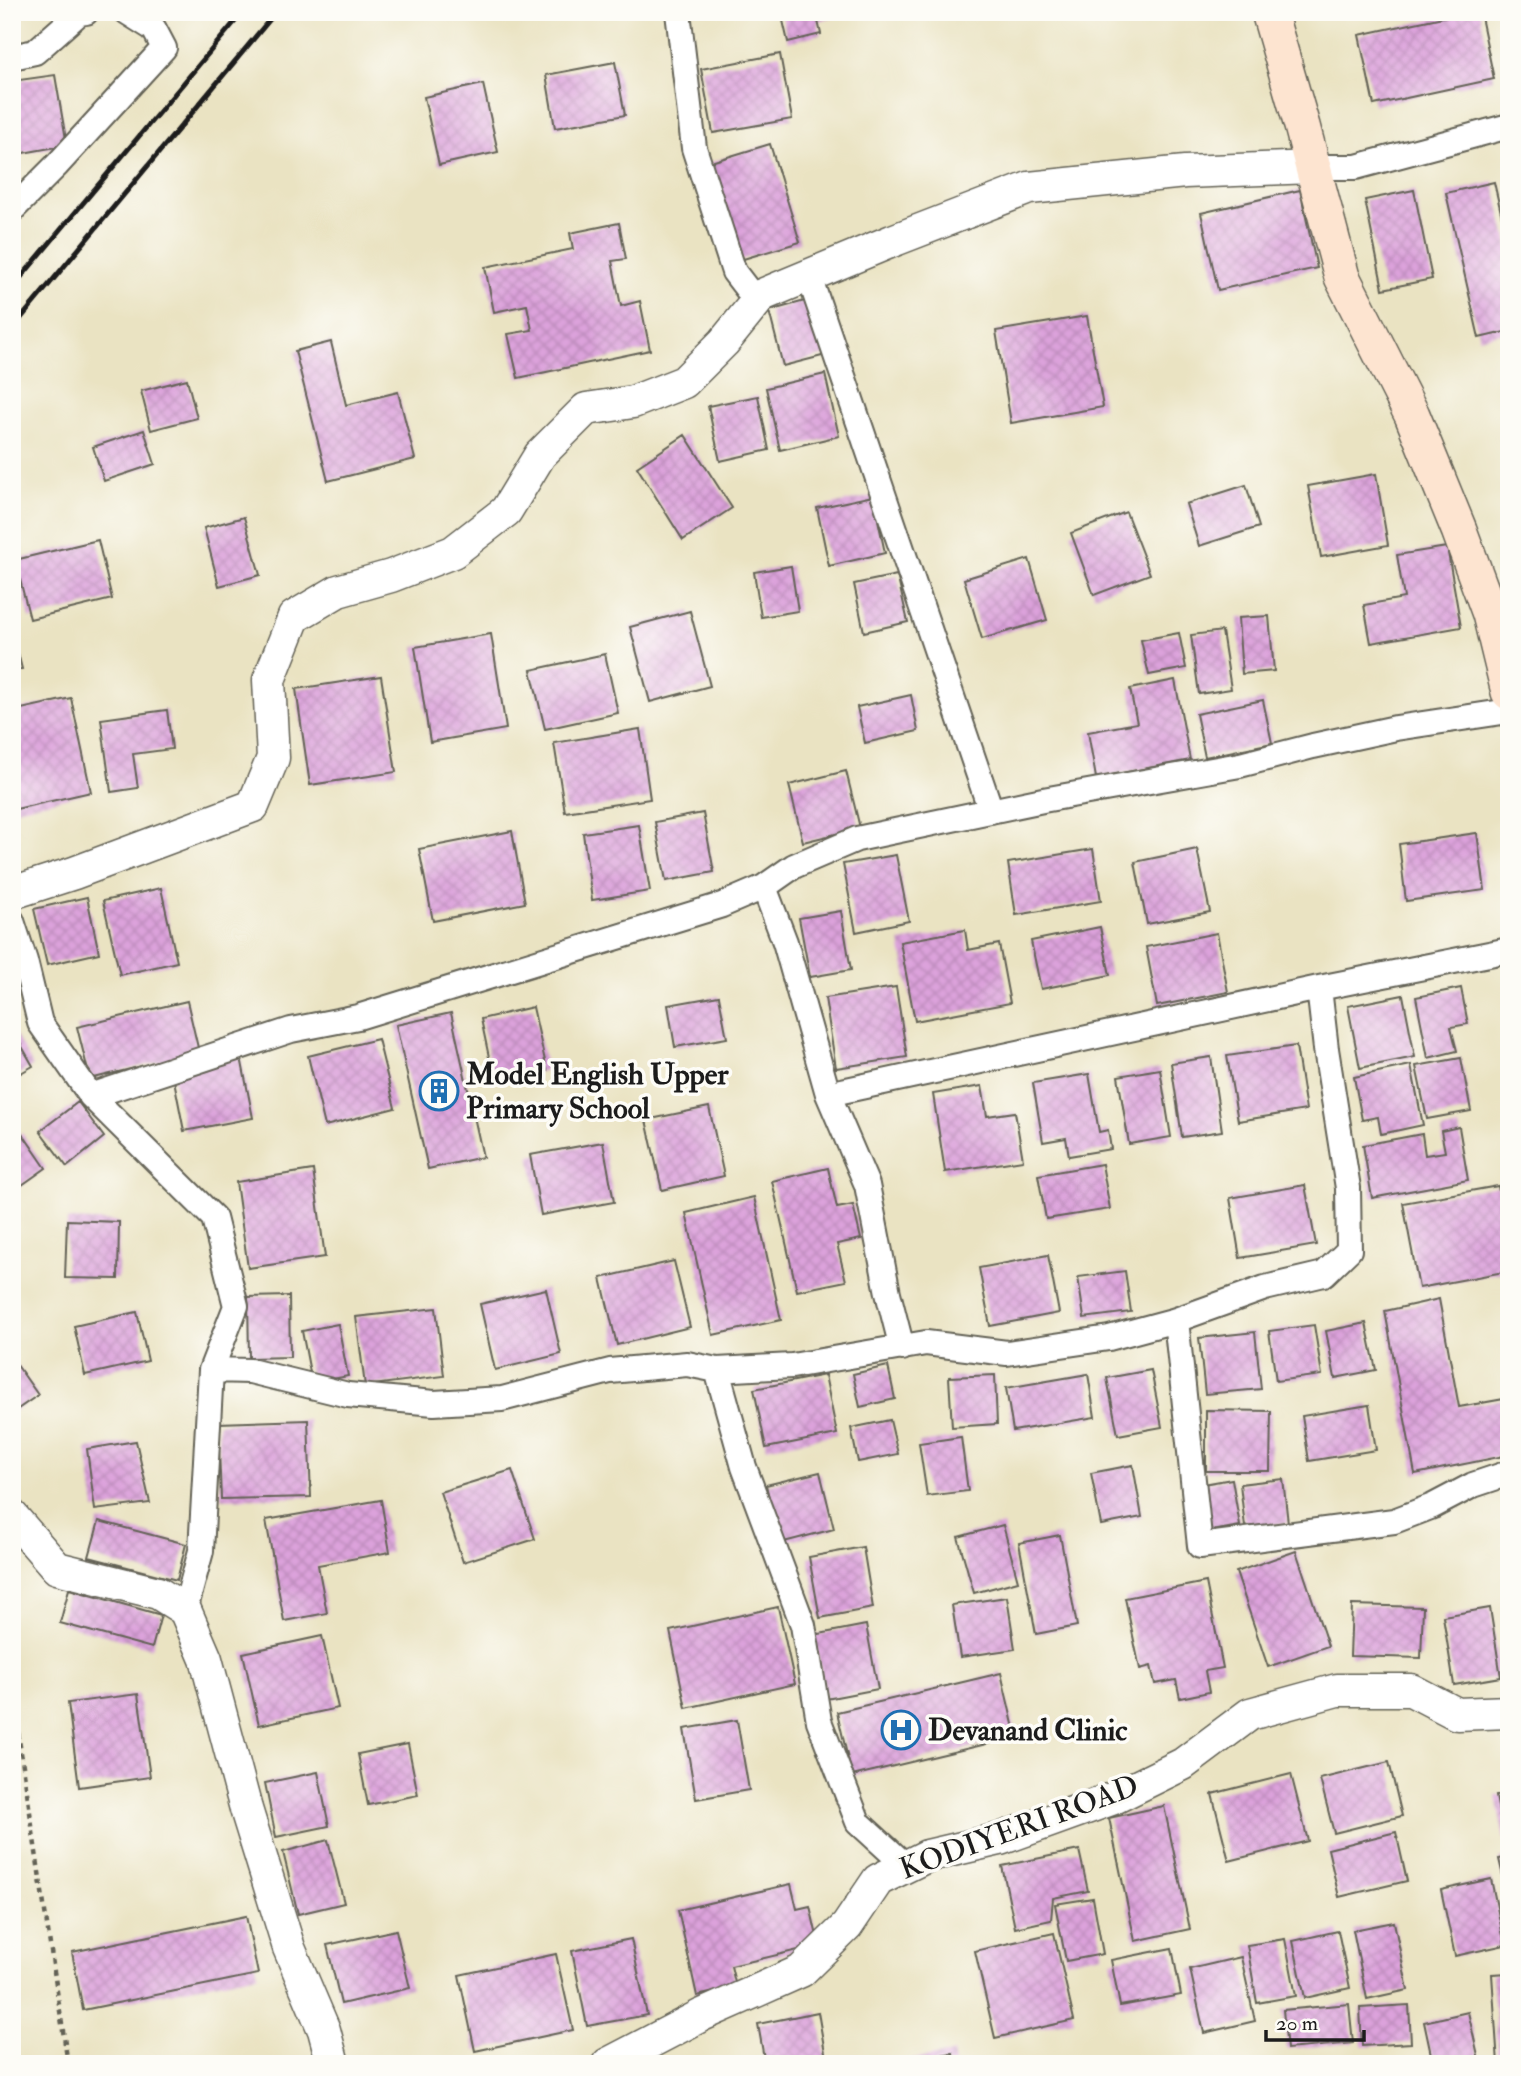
<svg xmlns="http://www.w3.org/2000/svg" width="1521" height="2076" font-family="'IM FELL Double Pica',serif">
<defs>
<pattern id="building-cross-hatch" width="8" height="8" patternUnits="userSpaceOnUse" patternTransform="scale(1.75)"><rect width="8" height="8" fill="#dca2db"/><path d="M0 0l8 8M0 8l8-8" fill="none" stroke="#bc8bbb"/></pattern>
</defs>
<rect width="100%" height="100%" fill="#fdfcf7"/>
<filter id="ink" filterUnits="userSpaceOnUse"><feTurbulence type="fractalNoise" baseFrequency=".0143" numOctaves="2"/><feDisplacementMap in="SourceGraphic" scale="14" xChannelSelector="R" yChannelSelector="G"/><feConvolveMatrix kernelMatrix="1 2 1 2 8 2 1 2 1" color-interpolation-filters="sRGB"/></filter>
<filter id="wash" filterUnits="userSpaceOnUse"><feTurbulence type="fractalNoise" baseFrequency=".00686" numOctaves="4" result="noise"/><feDisplacementMap in="SourceGraphic" scale="28" xChannelSelector="R" yChannelSelector="G"/><feGaussianBlur stdDeviation="1.57" result="paint"/><feColorMatrix in="noise" values="0 0 0 0 0 0 0 0 0 0 0 0 0 0 0 0 0 1.4 0 .05"/><feComposite in="paint" operator="in"/></filter>
<g filter="url(#wash)">
<rect width="100%" height="100%" fill="#eae3c2"/>
<g id="blocks">
<path fill="url(#building-cross-hatch)" d="M781 12H848V13L818 21 821 34 788 42Z
M1466 12H1480L1494 79 1374 105 1359 35Z
M780 54 792 119 713 133 701 69Z
M615 62 625 115 555 128 546 75Z
M55 75 67 145 12 155V81Z
M483 84 498 152 439 165 424 97Z
M770 144 800 242 740 260 711 162Z
M1494 182 1509 248V331L1479 338 1446 193Z
M1300 190 1317 268 1218 290 1201 213Z
M1414 190 1432 279 1383 289 1365 200Z
M619 223 626 259 612 261 621 306 640 301 650 350 518 378 508 334 532 330 527 305 494 312 485 267 573 249 570 233Z
M812 299 826 355 783 366 769 311Z
M1087 316 1103 407 1011 423 996 331Z
M331 342 346 405 398 392 415 459 328 481 295 351Z
M825 374 839 436 780 450 766 388Z
M187 379 197 418 151 430 141 391Z
M758 396 769 450 720 461 708 406Z
M144 430 155 464 104 481 93 447Z
M685 435 732 508 683 540 637 467Z
M1376 474 1388 545 1321 557 1308 486Z
M1246 485 1259 527 1199 546 1186 504Z
M873 496 885 553 829 566 817 508Z
M1126 512 1150 574 1094 595 1071 533Z
M244 517 260 575 219 586 204 528Z
M98 540 112 599 30 619 15 560Z
M1447 547 1461 627 1371 643 1364 605 1404 598 1397 555Z
M1029 559 1047 620 982 639 964 579Z
M791 566 798 611 761 617 754 572Z
M897 575 908 622 864 632 854 584Z
M690 611 710 686 650 702 630 627Z
M1269 616 1274 671 1242 674 1238 618Z
M12 629 22 669 12 671Z
M1222 631 1231 689 1199 694 1191 635Z
M1179 633 1186 668 1149 675 1141 640Z
M491 634 506 729 430 742 415 647Z
M605 654 618 713 545 729 531 670Z
M381 676 396 772 310 785 296 689Z
M1175 680 1190 760 1096 778 1088 732 1137 723 1130 689Z
M911 695 918 731 865 743 857 707Z
M71 698 91 792 16 809 12 794V711Z
M1263 700 1272 743 1205 757 1196 714Z
M167 710 172 749 133 754 138 788 111 792 101 719Z
M640 729 650 799 565 812 554 743Z
M846 771 860 828 803 842 789 785Z
M703 813 714 872 666 881 655 822Z
M639 825 650 891 592 900 583 833Z
M512 831 525 903 433 921 419 849Z
M1477 833 1485 890 1406 901 1399 844Z
M1093 849 1101 901 1016 915 1008 863Z
M1197 849 1210 912 1147 924 1135 862Z
M896 855 909 921 856 932 843 864Z
M161 888 177 962 120 975 103 901Z
M87 897 99 953 47 965 34 909Z
M841 911 851 970 810 977 799 918Z
M1100 927 1110 975 1041 989 1031 941Z
M965 930 968 950 999 944 1010 1003 915 1021 900 942Z
M1217 933 1228 992 1157 1006 1146 947Z
M896 987 907 1057 836 1068 825 998Z
M1461 988 1468 1024 1451 1027 1457 1051 1428 1058 1416 997Z
M1403 995 1415 1057 1360 1068 1348 1006Z
M719 996 727 1038 675 1047 668 1005Z
M187 1001 199 1052 90 1079 77 1027Z
M533 1007 547 1070 494 1081 481 1019Z
M451 1013 483 1157 428 1169 396 1025Z
M12 1029 33 1066 12 1078Z
M378 1039 395 1108 325 1126 308 1056Z
M1296 1046 1306 1110 1238 1121 1227 1056Z
M241 1057 253 1118 184 1131 172 1070Z
M1211 1057 1222 1131 1182 1137 1171 1063Z
M1461 1058 1471 1111 1427 1119 1416 1066Z
M1411 1065 1423 1125 1381 1134 1378 1117 1362 1120 1354 1077Z
M1160 1069 1171 1137 1129 1144 1118 1076Z
M1089 1074 1099 1132 1108 1130 1111 1149 1069 1156 1066 1138 1043 1142 1033 1083Z
M982 1086 987 1116 1015 1112 1023 1160 945 1172 933 1094Z
M78 1102 104 1137 67 1167 40 1131Z
M709 1107 724 1176 662 1190 646 1120Z
M1459 1127 1468 1180 1372 1198 1363 1145 1422 1134 1425 1155 1445 1152 1441 1131Z
M22 1133 46 1168 12 1192V1140Z
M603 1142 614 1202 541 1215 530 1155Z
M1102 1164 1110 1209 1046 1219 1038 1175Z
M828 1168 837 1208 853 1205 861 1239 837 1244 846 1281 797 1291 772 1181Z
M313 1170 325 1257 248 1268 236 1182Z
M1305 1185 1316 1245 1240 1258 1230 1198Z
M1498 1186 1509 1243V1271L1419 1288 1403 1203Z
M754 1197 781 1320 713 1335 686 1213Z
M67 1220 119 1222 118 1279 65 1278Z
M1048 1255 1059 1313 990 1326 979 1268Z
M674 1261 690 1327 617 1345 601 1278Z
M1125 1271 1131 1312 1084 1318 1078 1277Z
M546 1289 561 1354 495 1370 480 1304Z
M289 1296 290 1357 249 1358 248 1297Z
M1439 1299 1459 1407 1504 1399 1509 1434V1455L1415 1474 1385 1311Z
M436 1308 444 1376 365 1386 356 1317Z
M137 1312 148 1361 85 1375 74 1326Z
M1366 1323 1376 1370 1335 1378 1326 1331Z
M338 1324 348 1376 312 1383 302 1331Z
M1314 1325 1322 1375 1276 1381 1269 1331Z
M1255 1332 1261 1389 1205 1394 1199 1338Z
M12 1358 38 1395 12 1413Z
M888 1366 895 1399 860 1407 853 1374Z
M1151 1370 1162 1427 1118 1435 1107 1378Z
M1088 1374 1095 1417 1013 1431 1006 1388Z
M825 1375 837 1434 766 1448 754 1389Z
M995 1375 997 1424 952 1427 949 1377Z
M1369 1405 1376 1450 1309 1461 1302 1416Z
M1206 1410 1271 1411 1270 1471H1206Z
M308 1420 311 1497 221 1499 218 1423Z
M890 1420 898 1454 858 1462 851 1428Z
M961 1437 968 1491 927 1496 919 1443Z
M136 1441 150 1503 95 1510 87 1449Z
M1133 1465 1142 1517 1101 1525 1091 1473Z
M512 1470 535 1539 463 1562 440 1492Z
M820 1472 834 1529 780 1543 766 1485Z
M1232 1479 1240 1526 1211 1531 1203 1484Z
M1283 1479 1288 1523 1245 1527 1240 1484Z
M381 1500 390 1552 318 1565 327 1613 284 1621 266 1520Z
M99 1521 186 1544 177 1580 89 1557Z
M1003 1525 1018 1581 974 1593 958 1537Z
M1060 1535 1077 1626 1036 1634 1019 1543Z
M863 1547 873 1608 820 1618 809 1557Z
M1296 1551 1328 1646 1268 1667 1236 1572Z
M1206 1582 1223 1668 1205 1671 1209 1692 1180 1698 1176 1680 1155 1684 1151 1666 1140 1669 1125 1598Z
M69 1589 161 1615 152 1648 60 1623Z
M1007 1597 1015 1649 960 1657 952 1605Z
M1352 1605 1423 1607 1421 1658 1350 1656Z
M778 1607 795 1684 686 1708 670 1631Z
M1490 1608 1501 1677 1454 1685 1443 1616Z
M866 1625 878 1689 826 1699 814 1635Z
M322 1636 338 1708 259 1725 243 1653Z
M1001 1673 1016 1737 852 1776 837 1712Z
M138 1694 150 1777 79 1787 68 1703Z
M737 1720 749 1790 696 1799 684 1729Z
M408 1744 418 1795 368 1805 358 1754Z
M1389 1762 1402 1816 1334 1833 1320 1779Z
M318 1772 329 1826 276 1837 265 1783Z
M1291 1774 1308 1841 1229 1861 1212 1794Z
M1509 1794V1839H1504L1496 1796Z
M1164 1806 1190 1929 1135 1941 1109 1818Z
M1396 1832 1407 1881 1339 1897 1328 1849Z
M328 1840 344 1903 298 1914 283 1852Z
M1079 1850 1088 1891 1053 1898 1051 1920 1015 1928 1002 1866Z
M1509 1857V1897H1508L1499 1859Z
M1491 1879 1505 1945 1455 1956 1441 1890Z
M791 1884 797 1909 810 1906 819 1945 731 1966 736 1987 697 1996 678 1910Z
M1093 1898 1103 1954 1066 1961 1055 1904Z
M246 1916 258 1974 83 2010 72 1952Z
M1394 1922 1408 1990 1367 1999 1353 1930Z
M396 1930 410 1988 341 2004 327 1945Z
M1338 1931 1350 1988 1305 1998 1293 1941Z
M1054 1933 1074 2020 995 2038 975 1951Z
M631 1939 647 2015 587 2026 572 1951Z
M1285 1939 1296 1996 1257 2003 1247 1945Z
M1172 1948 1181 1995 1120 2006 1111 1960Z
M556 1954 573 2030 475 2051 459 1975Z
M1241 1957 1255 2021 1204 2033 1190 1969Z
M1509 1973V2064H1498L1492 1974Z
M1349 2004 1353 2043 1287 2049 1283 2010Z
M1409 2005 1411 2043 1362 2046 1360 2008Z
M818 2012 827 2064H765L758 2024Z
M1468 2012 1480 2064H1433L1424 2022Z
M953 2053 955 2064H898V2062Z"/>
</g>
</g>
<g filter="url(#ink)">
<use href="#blocks" fill-opacity="0" stroke="#646256" stroke-width="2"/>
<g fill="none" stroke-linecap="round" stroke-linejoin="round">
<defs>
<path id="minor" d="M678 12 694 148 734 272 757 302
M12 57 35 52 79 13 86 12
M1313 167H1356L1509 126
M12 210 57 165 164 48 154 29 127 12
M809 276 991 811
M12 921 25 961 40 1023 91 1096 214 1218 236 1306 211 1370
M828 1094 1319 988
M91 1096 291 1030 358 1017 722 905 764 887
M1176 1320 1200 1546 1394 1521 1433 1506 1473 1485 1509 1473
M902 1348 888 1293 867 1185 828 1094 785 942 764 887 794 866 857 839 1043 800 1240 765 1313 746 1396 728 1509 711
M717 1370 792 1366 926 1343 1007 1353 1109 1338 1176 1320 1265 1288 1324 1274 1349 1250 1348 1188 1326 1049 1319 988 1509 950
M185 1610 201 1551 211 1370 250 1371 348 1395 434 1403 502 1399 610 1371 687 1364 717 1370 744 1467 803 1625 819 1721 858 1822 906 1866"/>
<path id="tertiary" d="M12 893 74 873 253 806 273 758 269 680 294 617 338 591 391 576 453 552 506 511 540 455 586 409 633 402 684 382 724 342 762 295 892 241 1029 188 1185 172 1313 167
M12 1516 57 1568 158 1593 185 1610 206 1659 246 1809 289 1948 324 2030 333 2064
M608 2064 702 2015 801 1971 847 1926 878 1880 927 1856 1000 1839 1114 1798 1183 1764 1250 1714 1337 1690H1411L1457 1714 1509 1712"/>
<path id="secondary" d="M1269 12 1302 126 1342 277 1412 415 1459 530 1490 614 1509 692"/>
</defs>
<use href="#minor" stroke="#646256" stroke-width="28"/>
<use href="#tertiary" stroke="#646256" stroke-width="35"/>
<use href="#secondary" stroke="#646256" stroke-width="38"/>
<path stroke="#646256" stroke-width="4.5" stroke-dasharray="5 5" stroke-linecap="butt" d="M12 1693 68 2064"/>
<use href="#minor" stroke="#fff" stroke-width="24"/>
<use href="#tertiary" stroke="#fff" stroke-width="32"/>
<use href="#secondary" stroke="#fde4d0" stroke-width="35"/>
<path stroke="#1c1c1c" stroke-width="5" d="M12 288 243 12
M12 329 276 12"/>
</g>
</g>
<defs>
<symbol id="building-ring" viewBox="-11 -11 22 22"><circle r="9.5" fill="#fdfcf7" stroke="#1f6fb2" stroke-width="1.5"/><path d="M-4-6H4V6H1V3H-1V6H-4ZM-2.5-4.3h1.7v1.8h-1.7ZM.8-4.3h1.7v1.8H.8ZM-2.5-1h1.7V.8h-1.7ZM.8-1h1.7V.8H.8Z" fill="#1f6fb2"/></symbol>
<symbol id="hospital-ring" viewBox="-11 -11 22 22"><circle r="9.5" fill="#fdfcf7" stroke="#1f6fb2" stroke-width="1.5"/><path d="M-5-5h3v3.5h4V-5h3V5h-3V1.5h-4V5h-3Z" fill="#1f6fb2"/></symbol>
</defs>
<g fill-rule="evenodd">
<use href="#building-ring" x="417" y="1069" width="44" height="44"/>
<use href="#hospital-ring" x="879" y="1708" width="44" height="44"/>
</g>
<g text-anchor="middle" stroke-width="7" stroke-linejoin="round" paint-order="stroke">
<g font-size="30" font-weight="bold" fill="#1c1c1c" stroke="#fdfcf7" text-anchor="start">
<text x="466" y="1084">Model English Upper<tspan x="466" dy="34">Primary School</tspan></text>
<text x="928" y="1740">Devanand Clinic</text>
</g>
<g font-size="30" fill="#1c1c1c" stroke="#fdfcf7">
<text transform="translate(1019 1827) rotate(-20)" y="10">KODIYERI ROAD</text>
</g>
</g>
<rect width="1521" height="2076" fill="none" stroke="#fdfcf7" stroke-width="42"/>
<path d="M1266 2030v10h98v-10" fill="none" stroke="#1c1c1c" stroke-width="3.5"/>
<text x="1276" y="2030" font-size="21" fill="#1c1c1c" stroke="#fdfcf7" stroke-width="5" paint-order="stroke">20 m</text>
</svg>
